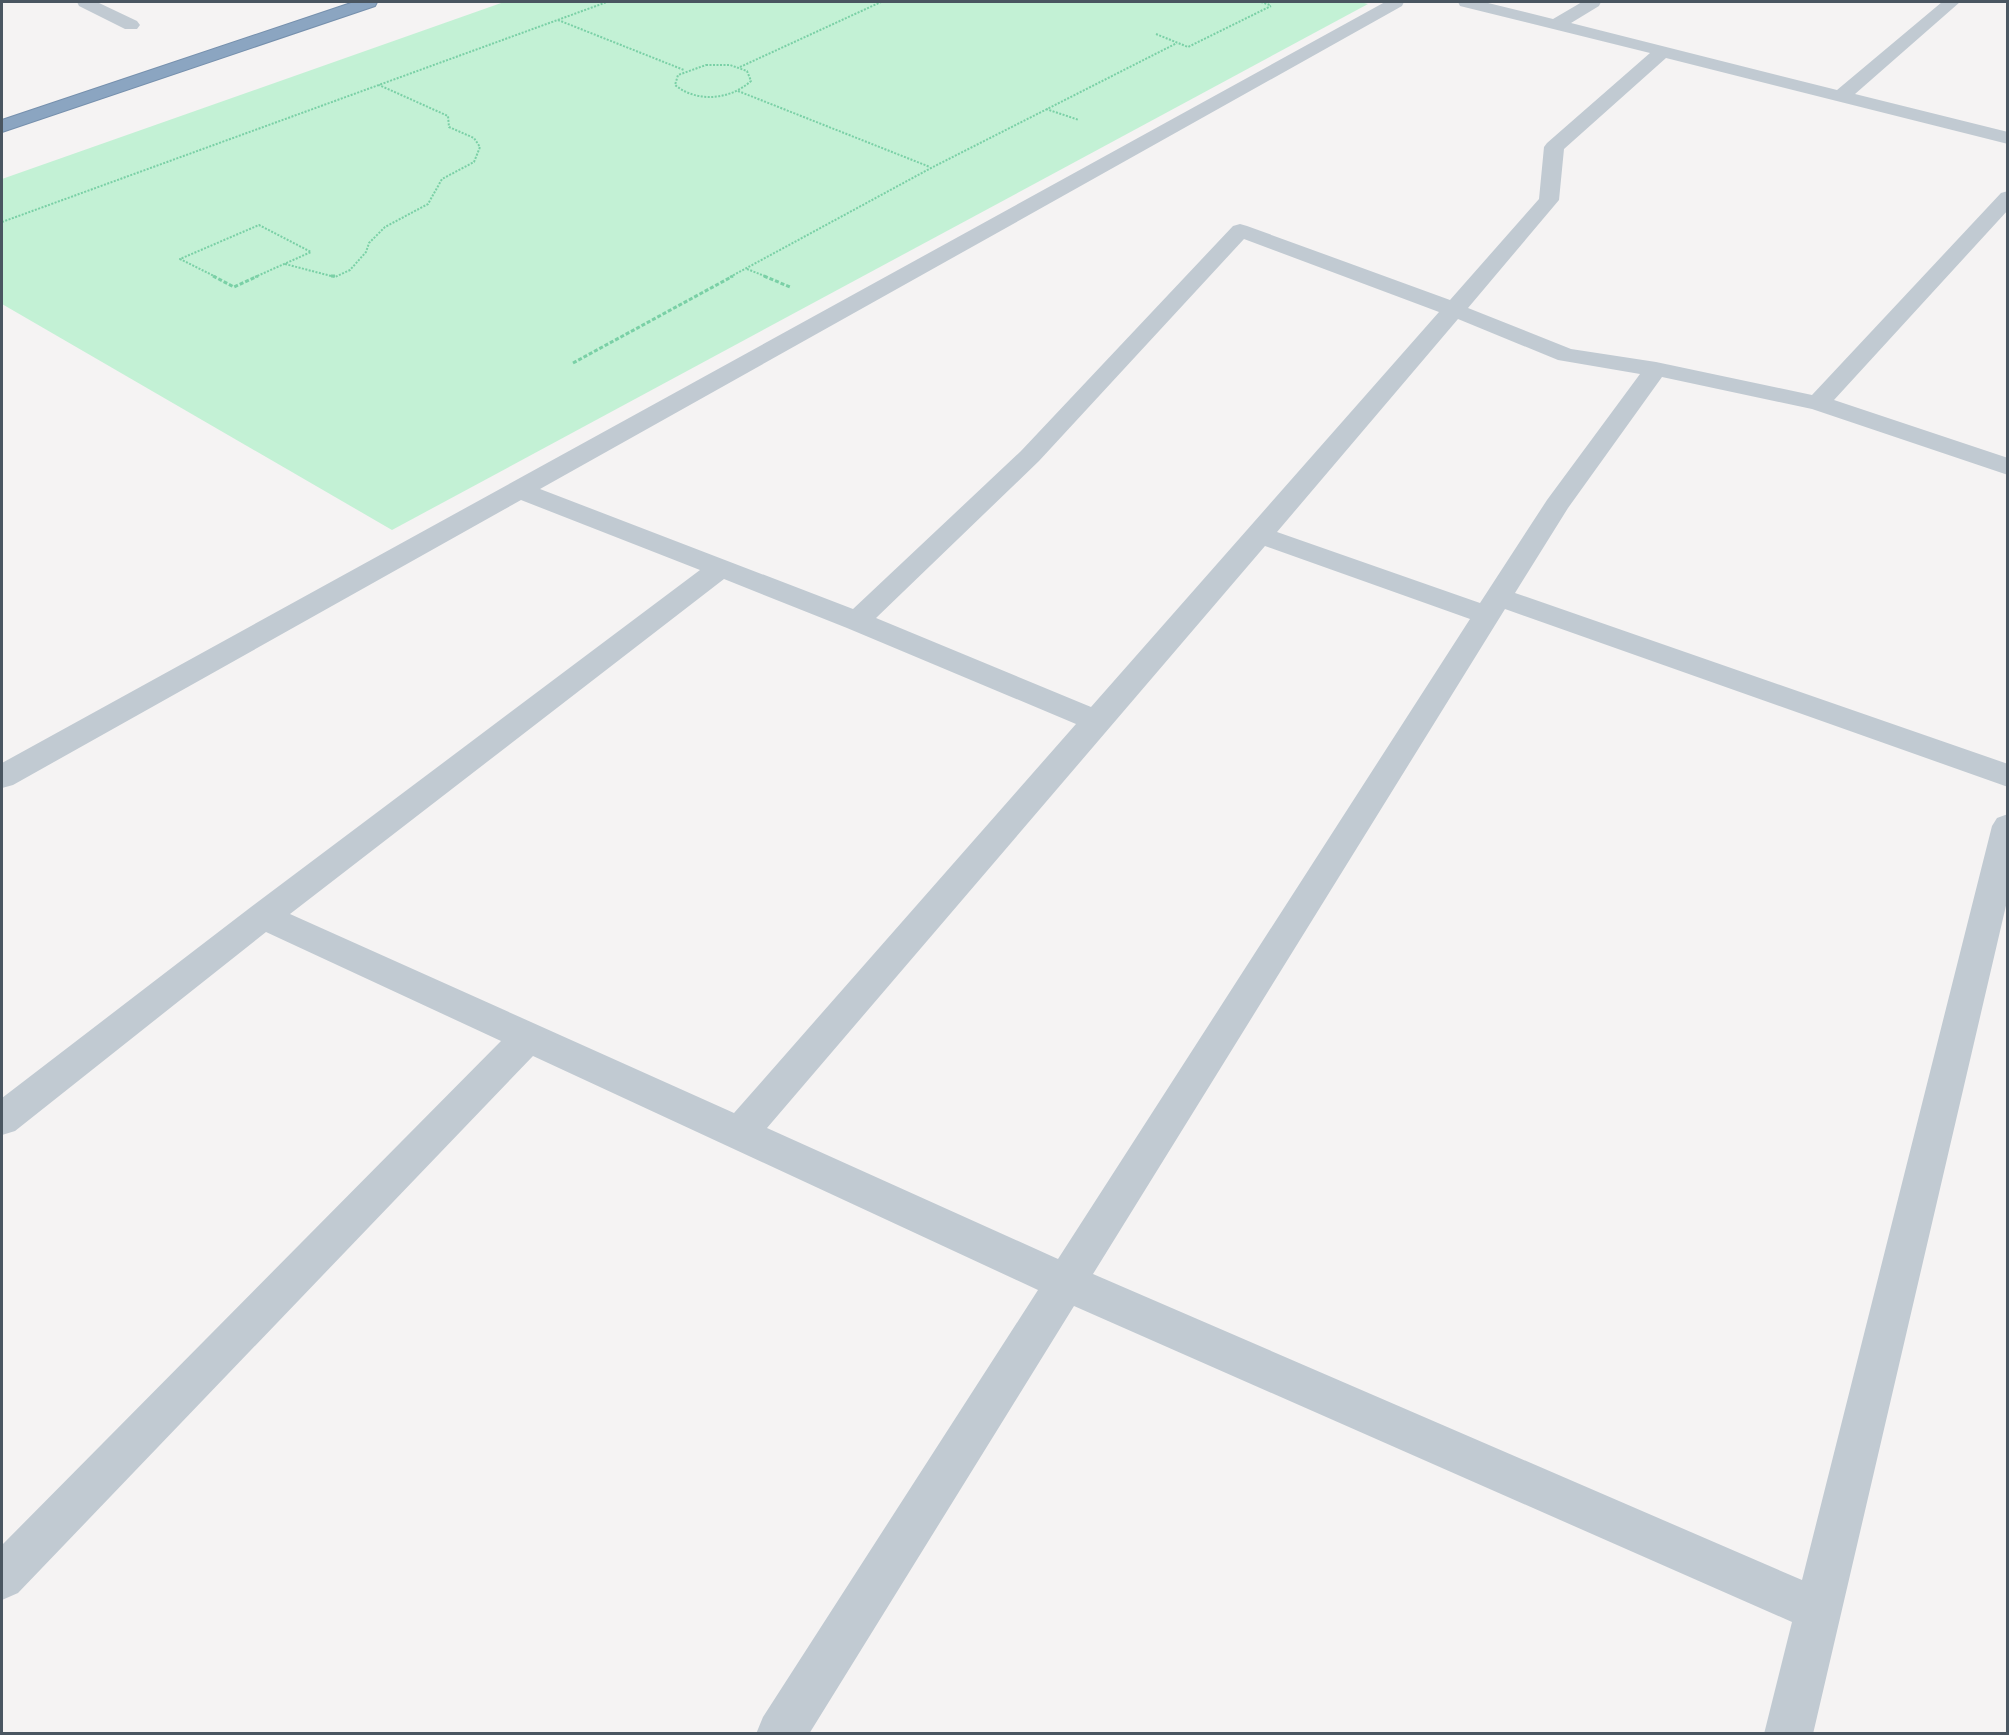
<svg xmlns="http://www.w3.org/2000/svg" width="2009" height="1735" font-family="'Asap Condensed',sans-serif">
<rect width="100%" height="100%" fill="#f5f3f3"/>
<path fill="#c3f1d5" d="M504 2H1360L1368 4 392 530 2 304V179Z"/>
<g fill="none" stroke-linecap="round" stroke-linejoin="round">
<defs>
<path id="highway" d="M354 2H377L375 6 2 132V120Z"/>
</defs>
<use href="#highway" stroke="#7690ad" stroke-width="2"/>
<path stroke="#7ad0a6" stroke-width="2" stroke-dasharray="2 1.5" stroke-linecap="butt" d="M1261 2 1270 5
M558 20 684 70
M1156 34 1188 47 1271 6
M706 65H730L747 71 751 81C730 100 697 103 675 85L678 75Z
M740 67 881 2
M738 91 930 167
M1046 109 1079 120
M2 222 607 2
M285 264 335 277 350 270 366 252 369 243 385 227 428 204 442 179 474 162 480 147 474 138 449 127 448 116 379 85
M747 269 767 277
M216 277 180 259 259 225 311 252 255 277
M730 277 931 168 1177 43"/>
<path stroke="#7ad0a6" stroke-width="3" stroke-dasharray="4 2" stroke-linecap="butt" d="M213 276 234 287 258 276
M331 276H337
M764 276 790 287
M573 363 733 276"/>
<path fill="#c1cad2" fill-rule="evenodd" d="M77 2H97L137 21 140 25 137 29H125L79 6Z
M1385 2H1404L1402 6 540 489 853 609 1021 451 1233 226 1240 224 1247 226 1450 300 1539 199 1544 147 1547 143 1650 53 1460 6 1458 2H1484L1553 19 1582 2H1601L1599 6 1571 23 1837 90 1942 2H1960L1855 94 2008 132V144L1666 58 1564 149 1559 200 1468 308 1571 349 1656 362 1812 395 2001 193 2008 191V210L1834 400 2008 458V475L1812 409 1662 377 1568 508 1515 593 2008 764V787L1505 609 1093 1274 1802 1580 1992 826 1997 818 2008 814V897L1813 1734H1764L1792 1622 1074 1306 809 1734H756L763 1717 1038 1290 533 1056 18 1593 2 1600V1545L501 1041 266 932 15 1131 2 1135V1098L251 907 700 570 521 500 13 785 2 788V763ZM1244 239 1439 312 1091 707 876 618 1039 461ZM1458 319 1558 360 1640 374 1547 500 1480 603 1277 532ZM1265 546 1470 619 1058 1259 767 1128ZM724 579 847 628 1076 724 734 1113 290 914Z"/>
<use href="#highway" fill="#8ba5c1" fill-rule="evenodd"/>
</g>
<rect width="2009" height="1735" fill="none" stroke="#4a5661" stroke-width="6"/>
</svg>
